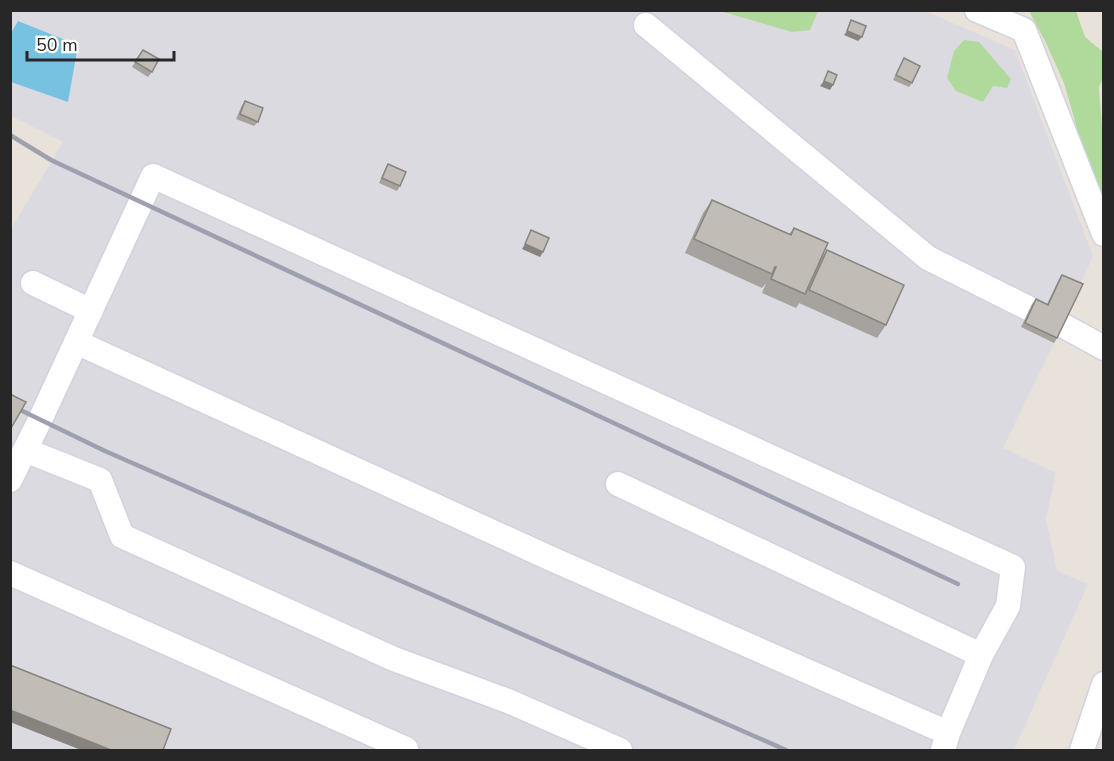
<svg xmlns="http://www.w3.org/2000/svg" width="1114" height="761" font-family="'Nunito Sans',sans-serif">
<rect width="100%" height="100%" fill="#e8e2da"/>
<path fill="#dcdae1" d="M923 10 1015 50 1093 256 1054 343 1003 448 1056 473 1046 519 1057 571 1088 584 1014 750H11V229L63 142 11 116 10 11Z"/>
<path fill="#b0da9c" d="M720 11H818L810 30 792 32Z
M1029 11H1076L1085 37 1103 52V78L1099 87 1102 127 1104 128 1103 196 1081 158 1075 121 1064 83 1045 41Z
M964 40 979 42 1011 79 1007 88 993 86 983 102 956 91 947 78 954 51Z"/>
<path fill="#77c2e0" d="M18 21 78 45 68 102 11 82V33Z"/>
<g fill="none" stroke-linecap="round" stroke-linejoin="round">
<defs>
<path id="minor" d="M977 10 1024 30 1104 234
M646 25 928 258 1062 325 1104 348
M33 283 91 311
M76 342 554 560 948 733
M25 450 100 480 122 536 394 659 508 701 620 750
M10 480 40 420 153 176 1013 567 1008 606 981 655 948 733 943 750
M618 484 981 655
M10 573 406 749
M1082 750 1104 684"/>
</defs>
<use href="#minor" stroke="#cfd2df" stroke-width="27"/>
<use href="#minor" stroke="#fff" stroke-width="24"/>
<path stroke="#9ea0b0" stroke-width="4.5" d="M10 135 51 160 958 584
M10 405 105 451 786 750"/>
</g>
<path fill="#a6a29d" d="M143 50 152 72 148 77 132 67Z
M904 58 912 83 909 87 893 80Z
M245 101 258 122 254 126 236 119 242 105Z
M388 164 400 186 397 191 379 183 385 169Z
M712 200 789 234 794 228 822 257 827 250 886 325 877 338 799 303 800 302 796 308 762 293 766 283 762 288 685 253 703 213Z
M1062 275 1057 338 1054 343 1021 327 1032 304 1036 299 1047 304 1059 279Z"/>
<path fill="#87847f" d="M847 31 862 37 858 41 844 35Z
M824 81 833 85 830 90 820 86Z
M525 244 543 252 540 257 522 249Z
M10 710 111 750H81L10 722Z"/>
<path fill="#c1bcb6" stroke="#87847f" stroke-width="1.5" d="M851 20 866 26 862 37 847 31Z
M143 50 159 59 152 72 135 62Z
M904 58 920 66 912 83 896 75Z
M828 71 837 75 833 85 824 81Z
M245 101 263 108 258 122 240 114Z
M388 164 406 172 400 186 382 178Z
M712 200 791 235 794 228 828 243 805 294 771 279 776 267H775L772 274 694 239Z
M531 230 549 238 543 252 525 244Z
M827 250 904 285 886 325 809 290Z
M1062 275 1083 284 1057 338 1025 323 1036 299 1048 305Z
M10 394 26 402 10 430Z
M10 665 171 729 163 750H111L10 710Z"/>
<rect width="1114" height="761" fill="none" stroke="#272727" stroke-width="24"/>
<path d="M27 51v9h147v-9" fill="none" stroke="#272727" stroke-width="3"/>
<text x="36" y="51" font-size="18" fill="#272727" stroke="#ffffff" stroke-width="4.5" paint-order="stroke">50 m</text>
</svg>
